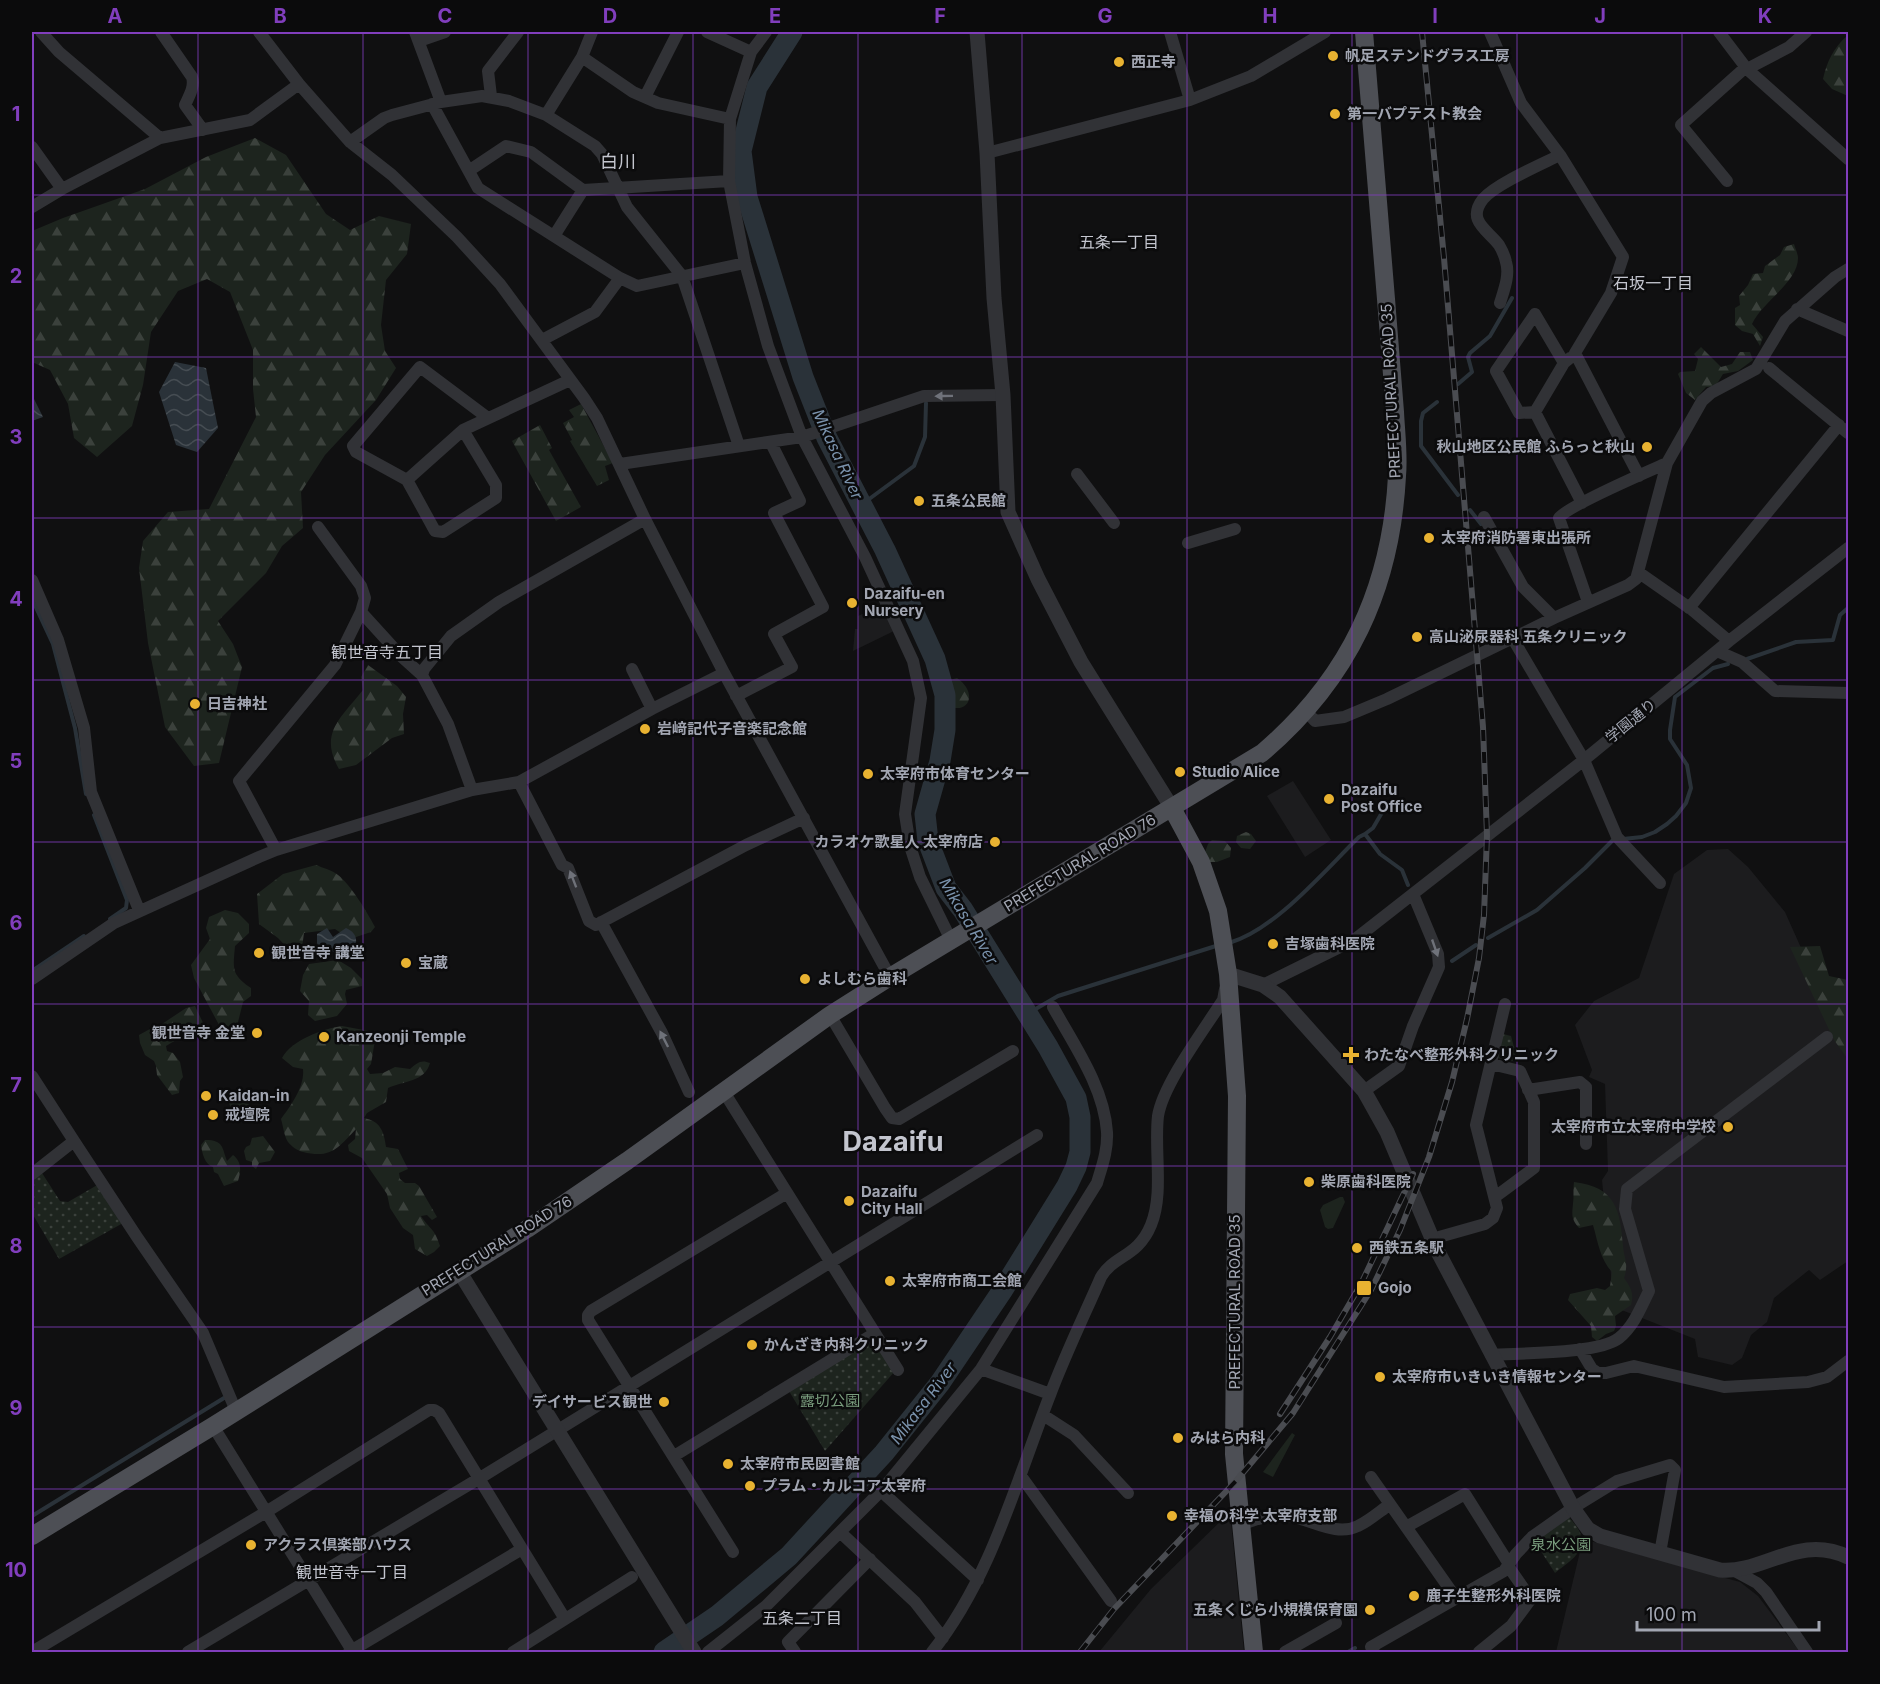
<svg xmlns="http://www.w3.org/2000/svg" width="1880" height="1684" font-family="Inter,'Noto Sans JP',sans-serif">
<defs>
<pattern id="forest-firs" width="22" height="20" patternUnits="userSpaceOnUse" patternTransform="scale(1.5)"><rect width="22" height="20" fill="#1d241e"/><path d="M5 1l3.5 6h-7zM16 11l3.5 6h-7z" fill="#3b413c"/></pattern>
<pattern id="park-dots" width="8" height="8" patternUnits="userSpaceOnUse" patternTransform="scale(1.5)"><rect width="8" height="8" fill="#1d241e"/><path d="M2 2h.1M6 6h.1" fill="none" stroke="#3b413c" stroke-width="1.8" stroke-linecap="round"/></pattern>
<pattern id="water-waves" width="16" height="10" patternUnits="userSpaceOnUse" patternTransform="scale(1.5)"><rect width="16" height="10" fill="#2a3239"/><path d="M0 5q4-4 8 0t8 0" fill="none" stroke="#464d53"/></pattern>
</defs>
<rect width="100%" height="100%" fill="#101011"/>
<path fill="#1c1c1e" d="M882 605 894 631 853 651 855 629H858V616Z
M1293 781 1331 840 1305 857 1267 796Z
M1728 849 1748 867 1785 912 1848 1053V1261L1820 1280 1809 1270 1774 1298 1767 1322 1751 1335 1742 1358 1732 1365 1698 1357 1695 1339 1614 1307 1602 1180 1608 1171 1605 1084 1589 1077 1592 1070 1575 1025 1594 1001 1639 978 1674 874 1707 850Z
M1230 1512 1244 1652H1099L1151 1589Z
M1583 1539 1740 1582 1758 1596 1800 1652H1556Z"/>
<path fill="#1d241e" d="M1340 1197H1343L1345 1202 1333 1228 1328 1229 1325 1227 1320 1210 1323 1205Z
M1292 1433 1295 1435 1273 1477 1263 1472Z"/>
<path fill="url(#forest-firs)" d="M1847 36 1846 45 1848 48V96L1832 89 1823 79C1827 62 1833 48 1847 36Z
M255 138 286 155 326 214 350 230 379 216 411 224 407 254 386 280 381 325 385 351 396 368 376 400 325 455 301 492 303 528 282 546 266 573 218 621 233 644 242 667 219 763 194 766 165 727 148 643 139 568 143 541 168 512 209 509 256 417 253 389V350L230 292 207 279 178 291 151 332 143 385 132 426 97 457 74 438 68 404 50 370 32 362V231L63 218 145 189 206 157Z
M1794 244C1795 248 1798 254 1798 258 1798 282 1762 302 1752 324L1763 337 1760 346 1753 334 1742 331 1735 325V308L1740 305 1739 296 1748 285 1753 274 1763 273 1765 266 1780 255 1784 247Z
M1701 347 1721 367 1732 364 1740 352H1750L1753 360 1738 371 1723 374 1715 387H1706L1695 400 1686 393 1678 374 1680 372 1695 371 1698 359 1694 354Z
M581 404 613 463 605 466 609 480 597 486 570 441 572 440 563 423 574 417 569 410Z
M540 425 552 448 549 450 581 507 556 521 512 441Z
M368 665 397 686 406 697 403 714 404 734 392 738 356 765 339 769C318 733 342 717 363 690L361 677Z
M948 677 950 680 957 678C979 693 969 718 943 704L941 698 947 690 944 678Z
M1246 832 1251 834 1256 841 1250 849 1241 848 1236 842 1237 836Z
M1212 840 1225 841 1231 848 1230 857 1217 862H1210L1204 855 1208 844Z
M316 865C323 868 332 870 338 875 351 885 367 912 375 927L371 932 350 939 335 929 304 933 301 955 297 958 278 938 259 924 257 894 283 874Z
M225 910 238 913 249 924V933L235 946C233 969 231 974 251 988V996L243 1002 234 1038H226L194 978 191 965 210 939 206 928 209 917Z
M1820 946 1829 976 1848 980V1059L1834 1040 1790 947Z
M338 960 351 968 362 979V986L346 990 345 994 347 1004 337 1016 315 1021 308 1015 309 1001 300 991 303 975 309 964Z
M195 1006 205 1027 206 1033 202 1035 187 1024 185 1031 176 1033V1040L166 1046 167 1051 173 1053 180 1062 183 1077 180 1081 179 1093 172 1095 157 1075 156 1066 154 1061 145 1055 140 1043 139 1035 159 1024H162L186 1008Z
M342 1026 369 1031 375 1040 371 1064 367 1069 370 1074 383 1073 395 1067 410 1069C417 1063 421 1059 430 1063 425 1082 403 1081 388 1088L386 1102 367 1113 364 1118C380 1121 384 1131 386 1147L398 1149 408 1169 399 1173 400 1179 405 1183H415L419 1186 437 1217 432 1220 427 1215 421 1216C430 1230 434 1227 440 1246L434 1252 427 1256 415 1249 413 1235 403 1228 390 1208 387 1194 362 1158 349 1151 348 1145 355 1139 356 1129C338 1148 331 1159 303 1152 298 1151 291 1146 288 1142 284 1136 283 1125 281 1119 291 1106 305 1086 303 1069L293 1067 282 1058C292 1040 322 1029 342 1026Z
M232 1096 239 1101 249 1104 250 1110 244 1112 241 1116 237 1110H232L229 1103Z
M263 1136 275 1152 270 1161 259 1163 256 1169 252 1166V1162L246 1160 244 1151 246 1147 250 1145 252 1138Z
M205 1140C224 1140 222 1148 227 1161L233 1155C242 1162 241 1171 238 1181L224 1186 218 1174 214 1172 213 1167C205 1165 202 1153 201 1145Z
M1574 1182C1616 1187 1620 1210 1623 1246 1624 1260 1629 1262 1624 1278 1631 1288 1634 1293 1631 1305L1615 1316 1616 1326 1614 1331 1606 1334 1597 1341 1592 1337 1591 1326 1568 1300 1570 1294 1597 1288 1605 1290 1610 1286 1612 1272C1600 1259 1598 1242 1593 1225L1579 1228C1571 1219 1572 1215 1573 1204 1574 1197 1573 1190 1574 1182Z"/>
<path fill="url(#park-dots)" d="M1503 1034 1511 1036 1518 1062 1497 1058Z
M42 1173 60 1201 68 1202 99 1184 123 1223 59 1259 32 1213V1180Z
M869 1340 877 1341 895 1371 825 1451 789 1391Z
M1568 1516C1572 1521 1580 1529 1581 1536 1586 1553 1566 1564 1555 1573L1535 1542Z"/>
<path fill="url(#water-waves)" d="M175 362 206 368 218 428 197 452 176 445 159 392Z
M32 395 43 417 32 421Z
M327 928 333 937 346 928C355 932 358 938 355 947L344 953 320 950 317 943V934Z"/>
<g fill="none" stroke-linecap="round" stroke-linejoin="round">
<path stroke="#2a3239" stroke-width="4" d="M1458 384 1472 372 1468 357 1470 353 1490 336 1512 298
M1437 402 1423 413 1421 421V446L1458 495
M861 505 914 466 925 437 926 403
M1470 510 1481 524
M32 599 53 644 75 728 86 794
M1747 659 1796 642 1833 640 1840 615 1848 608
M94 815 127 900 126 908 110 919
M1365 834 1373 828 1387 804
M1623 839 1642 837 1655 832 1667 824 1676 816 1686 803 1691 788 1687 765 1670 739V730L1675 697 1713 668 1728 664
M1488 938 1537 910 1585 868 1613 840
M1229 943C1275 930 1324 871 1359 837L1365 834 1380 854 1402 870 1408 885
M1452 961 1476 945
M32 971 84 936
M1027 1014 1058 996 1219 945
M32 1516 224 1398
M1348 1652 1355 1648"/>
<path stroke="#2a3239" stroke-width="21" d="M664 1652 717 1616 789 1556 884 1453 940 1383 1002 1291 1067 1186 1076 1167 1080 1152V1117L1076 1098 1048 1047 963 910 946 888 928 841 925 814 940 761 945 730V695L935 659 885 550 827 438 803 377 747 197 741 151 757 87 792 32"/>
<path stroke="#313236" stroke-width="12" d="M41 32 59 52 160 138
M161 32 192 77C195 87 189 96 185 105L203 130
M259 32 299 84
M415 32 441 102
M707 32 751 52
M766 32 751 52 730 119 729 181 745 263 768 346 802 437 865 557 913 661 921 698 905 814 910 846 920 877 951 940
M1170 32 1190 100
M1490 32 1521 103 1560 155 1623 257 1611 293 1575 353 1639 476
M1719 32 1747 69 1848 159
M419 41 445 32
M582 57 633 92 658 103 730 119
M1747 69 1789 47 1806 32
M491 96 488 71 518 32
M645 97 678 32
M432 104 478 188 620 278 637 286 745 263
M546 115 582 57 592 32
M350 142 384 118 392 115 441 102 482 96 509 101 546 115 595 146 602 154 627 207 682 276 739 446
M32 147 62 189
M987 153 1190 100 1251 76 1325 32
M470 170 506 146 531 152 583 190
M1727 181 1681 125 1746 67
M32 207 62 189 160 138 250 120 299 84 350 142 392 175 457 237 500 284 584 398 597 418 645 519 724 673 890 977
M554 236 583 190 729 181
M1500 303C1504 290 1510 275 1506 262 1505 257 1502 250 1499 245 1488 230 1466 221 1483 199 1496 184 1540 165 1560 155
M1797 309 1848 331
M542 340 595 312 620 278
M1570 358 1564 363 1535 412 1582 503
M1769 368 1848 433
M1535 412 1519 413 1496 371 1535 314 1564 363
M488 418 420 367 353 446 356 452 407 480 463 430 570 380
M620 464 802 437 924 396 1003 395
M1077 474 1114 523
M407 480 435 531 443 532 496 498V485L463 430
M1484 517 1523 587 1554 618
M318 527 361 586 365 598 361 612
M1188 543 1235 529
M32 580 58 640 84 728 91 792 139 910
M1588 602 1559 518C1567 506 1649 471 1667 463
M1689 608 1839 425
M1513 639 1584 760 1617 837 1660 883
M1729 641 1691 609 1638 572 1667 463 1702 401 1711 393 1756 369 1785 321 1835 277 1848 269
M1717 651 1742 662 1775 691 1848 693
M632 669 652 709
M736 696 792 667 774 634 823 607 774 513 800 501 771 443
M1306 711 1315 721 1344 717 1387 699 1554 618 1628 585 1636 579 1638 572
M519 782 562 865 568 868 589 921 596 925 746 845 804 818
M472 790 448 724 422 675 424 669 451 636 499 602 645 519
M276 850 239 781 335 665 361 612 402 657 422 675
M601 922 662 1033 689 1092
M32 979 114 923 259 857 276 850 472 790 519 782 652 709 724 673
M1263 985 1354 940 1584 760 1729 641 1848 548
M830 1015 885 1108 892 1118 899 1119 1013 1051
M1491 1064 1520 1071 1534 1102V1168L1495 1197
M32 1076 74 1141 32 1174
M1528 1090 1580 1082 1586 1087V1144
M1364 1091 1399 1066 1413 1026 1439 967 1438 954 1413 894
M724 1092 898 1370
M74 1141 137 1237 203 1333 236 1411
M1432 1239 1485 1224 1493 1218 1497 1208 1476 1125 1505 1004
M1580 1349 1592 1369 1598 1373H1606L1634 1366 1724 1387 1808 1382 1827 1377 1848 1361
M1491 1355C1520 1353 1599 1354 1619 1338 1634 1326 1641 1307 1649 1291L1625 1209 1627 1189 1827 1037
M981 1369 1050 1394
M1043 1415 1074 1435 1128 1493
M213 1426 353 1652
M674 1456 875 1333
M1021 1476 1111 1601
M1371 1477 1456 1598
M881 1491 978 1580
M1241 1524C1253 1521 1269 1514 1281 1515 1307 1516 1334 1538 1358 1526 1369 1521 1379 1512 1389 1505
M1406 1527 1465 1494 1509 1564
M841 1533 915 1602 943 1638
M733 1552 588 1320V1315L591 1311 787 1193
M1733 1570 1757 1583 1766 1592 1807 1652
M32 1652 266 1512 429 1410H434L439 1413 565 1619
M188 1652 480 1478 1037 1135
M349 1652 522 1549
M513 1652 632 1577
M708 1652 766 1606 881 1491 981 1369 1097 1183C1102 1166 1108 1150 1107 1132 1104 1087 1074 1045 1053 1007
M795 1652 788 1642 870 1559
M932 1652C991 1578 1016 1482 1050 1395 1065 1355 1084 1316 1101 1277 1114 1255 1138 1257 1151 1225 1164 1194 1154 1150 1158 1116 1163 1084 1204 1030 1223 1000L1225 989
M1285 1652 1336 1623
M1374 1652 1371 1647 1504 1571 1516 1554 1532 1537 1573 1508 1617 1481 1670 1465 1675 1470 1660 1553
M1479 1652 1511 1626 1531 1599 1508 1566"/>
<path stroke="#313236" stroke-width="15" d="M977 32 987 153 994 298 1003 395 1008 512 1038 579 1081 662 1172 808
M1228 974 1263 985 1280 997 1364 1091 1368 1098 1387 1132 1437 1250 1573 1508 1588 1529 1600 1536 1720 1570C1763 1574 1799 1533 1848 1557
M459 1271 694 1652"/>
<path stroke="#4d4f55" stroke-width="18" d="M1172 808 1201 862 1218 911 1228 974 1237 1096 1234 1454 1254 1652
M32 1536 213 1426 527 1229 627 1161 830 1015 890 977 1262 753C1349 679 1391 589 1397 476 1399 455 1396 433 1395 412 1392 375 1389 337 1386 299 1379 210 1372 121 1364 32"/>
<defs>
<path id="rail" d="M1280 1414 1330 1337 1361 1284 1413 1174
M1080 1652 1114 1609 1236 1481 1293 1413 1371 1290 1400 1230 1429 1157 1452 1082 1467 1019 1479 958 1484 915 1487 835 1483 727 1444 258 1422 32"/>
</defs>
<use href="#rail" stroke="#4a4c51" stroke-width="6"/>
<use href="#rail" stroke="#0b0b0c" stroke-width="4" stroke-dasharray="11" stroke-linecap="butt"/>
</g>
<defs><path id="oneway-solid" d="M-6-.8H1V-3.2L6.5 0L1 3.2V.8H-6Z" transform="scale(1.5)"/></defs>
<g fill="#6f727a">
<use href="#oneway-solid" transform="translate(944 396) rotate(179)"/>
<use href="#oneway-solid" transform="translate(573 879) rotate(-111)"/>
<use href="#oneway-solid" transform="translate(1435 948) rotate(71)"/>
<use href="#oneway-solid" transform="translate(664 1039) rotate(-117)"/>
</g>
<path fill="none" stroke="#813ebd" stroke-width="1.5" stroke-opacity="0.55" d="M198 32V1652M363 32V1652M528 32V1652M693 32V1652M858 32V1652M1022 32V1652M1187 32V1652M1352 32V1652M1517 32V1652M1682 32V1652M32 195H1848M32 357H1848M32 518H1848M32 680H1848M32 842H1848M32 1004H1848M32 1166H1848M32 1327H1848M32 1489H1848"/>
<g fill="#e8b231" stroke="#0b0b0c" stroke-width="2">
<circle cx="1333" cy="56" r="6"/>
<circle cx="1119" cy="62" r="6"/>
<circle cx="1335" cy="114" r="6"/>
<circle cx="1647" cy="447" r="6"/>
<circle cx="919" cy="501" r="6"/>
<circle cx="1429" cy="538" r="6"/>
<circle cx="852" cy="603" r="6"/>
<circle cx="1417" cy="637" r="6"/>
<circle cx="195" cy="704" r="6"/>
<circle cx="645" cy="729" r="6"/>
<circle cx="1180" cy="772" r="6"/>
<circle cx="868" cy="774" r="6"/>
<circle cx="1329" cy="799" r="6"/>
<circle cx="995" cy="842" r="6"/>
<circle cx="1273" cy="944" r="6"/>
<circle cx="259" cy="953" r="6"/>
<circle cx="406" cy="963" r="6"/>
<circle cx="805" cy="979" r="6"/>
<circle cx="257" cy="1033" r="6"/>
<circle cx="324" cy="1037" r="6"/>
<path d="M1348 1046h6v6h6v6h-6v6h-6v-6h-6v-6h6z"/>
<circle cx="206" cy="1096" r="6"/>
<circle cx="213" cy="1115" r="6"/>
<circle cx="1728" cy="1127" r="6"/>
<circle cx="1309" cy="1182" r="6"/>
<circle cx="849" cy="1201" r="6"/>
<circle cx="1357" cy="1248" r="6"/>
<circle cx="890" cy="1281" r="6"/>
<rect x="1356" y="1280" width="16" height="16" rx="3"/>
<circle cx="752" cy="1345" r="6"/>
<circle cx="1380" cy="1377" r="6"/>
<circle cx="664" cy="1402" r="6"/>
<circle cx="1178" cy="1438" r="6"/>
<circle cx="728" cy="1464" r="6"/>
<circle cx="750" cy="1486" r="6"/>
<circle cx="1172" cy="1516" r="6"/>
<circle cx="251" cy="1545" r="6"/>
<circle cx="1414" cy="1596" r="6"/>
<circle cx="1370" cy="1610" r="6"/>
</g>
<g text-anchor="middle" stroke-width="5" stroke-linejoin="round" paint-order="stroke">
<g font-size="15" font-weight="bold" fill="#a2a6b2" stroke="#0b0b0c" text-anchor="start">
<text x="1345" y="61">帆足ステンドグラス工房</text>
<text x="1131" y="67">西正寺</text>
<text x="1347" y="119">第一バプテスト教会</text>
<text x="1635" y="452" text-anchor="end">秋山地区公民館 ふらっと秋山</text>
<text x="931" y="506">五条公民館</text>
<text x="1441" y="543">太宰府消防署東出張所</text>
<text x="864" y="599">Dazaifu-en<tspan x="864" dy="17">Nursery</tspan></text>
<text x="1429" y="642">高山泌尿器科 五条クリニック</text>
<text x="207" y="709">日吉神社</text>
<text x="657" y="734">岩﨑記代子音楽記念館</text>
<text x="1192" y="777">Studio Alice</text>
<text x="880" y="779">太宰府市体育センター</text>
<text x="1341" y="795">Dazaifu<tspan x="1341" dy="17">Post Office</tspan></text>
<text x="983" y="847" text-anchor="end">カラオケ歌星人 太宰府店</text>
<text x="1285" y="949">吉塚歯科医院</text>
<text x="271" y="958">観世音寺 講堂</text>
<text x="418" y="968">宝蔵</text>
<text x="817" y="984">よしむら歯科</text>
<text x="245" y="1038" text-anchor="end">観世音寺 金堂</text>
<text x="336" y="1042">Kanzeonji Temple</text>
<text x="1364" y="1060">わたなべ整形外科クリニック</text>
<text x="218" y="1101">Kaidan-in</text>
<text x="225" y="1120">戒壇院</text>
<text x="1716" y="1132" text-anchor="end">太宰府市立太宰府中学校</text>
<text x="1321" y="1187">柴原歯科医院</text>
<text x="861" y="1197">Dazaifu<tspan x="861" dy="17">City Hall</tspan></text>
<text x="1369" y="1253">西鉄五条駅</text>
<text x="902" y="1286">太宰府市商工会館</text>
<text x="1378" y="1293">Gojo</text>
<text x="764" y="1350">かんざき内科クリニック</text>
<text x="1392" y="1382">太宰府市いきいき情報センター</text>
<text x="652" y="1407" text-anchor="end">デイサービス観世</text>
<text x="1190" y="1443">みはら内科</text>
<text x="740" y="1469">太宰府市民図書館</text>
<text x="762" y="1491">プラム・カルコア太宰府</text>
<text x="1184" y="1521">幸福の科学 太宰府支部</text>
<text x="263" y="1550">アクラス倶楽部ハウス</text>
<text x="1426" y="1601">鹿子生整形外科医院</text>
<text x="1358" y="1615" text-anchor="end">五条くじら小規模保育園</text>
</g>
<g font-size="15" fill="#a2a6b2" stroke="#0b0b0c">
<text transform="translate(1391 391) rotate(-93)" y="5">PREFECTURAL ROAD 35</text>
<text transform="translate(1631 721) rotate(-39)" y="5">学園通り</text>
<text transform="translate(1080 863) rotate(-31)" y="5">PREFECTURAL ROAD 76</text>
<text transform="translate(497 1246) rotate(-32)" y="5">PREFECTURAL ROAD 76</text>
<text transform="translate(1235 1302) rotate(-90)" y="5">PREFECTURAL ROAD 35</text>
</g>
<g font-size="15" fill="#799c7d" stroke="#0b0b0c">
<text x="830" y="1406">露切公園</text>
<text x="1561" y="1550">泉水公園</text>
</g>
<g font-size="16" fill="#c3c5ce" stroke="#0b0b0c">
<text x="1119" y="248">五条一丁目</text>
<text x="1653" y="289">石坂一丁目</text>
<text x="387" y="658">観世音寺五丁目</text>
<text x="352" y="1578">観世音寺一丁目</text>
<text x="802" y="1624">五条二丁目</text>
</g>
<g font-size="16" font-style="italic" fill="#7a92ac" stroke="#0b0b0c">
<text transform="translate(838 454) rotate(65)" y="6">Mikasa River</text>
<text transform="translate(969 921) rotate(59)" y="6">Mikasa River</text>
<text transform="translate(923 1403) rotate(-53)" y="6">Mikasa River</text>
</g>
<g font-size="18" fill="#c3c5ce" stroke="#0b0b0c">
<text x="618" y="168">白川</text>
</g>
<g font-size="27" font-weight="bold" fill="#c3c5ce" stroke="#0b0b0c">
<text x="893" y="1151">Dazaifu</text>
</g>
</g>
<rect width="1880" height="1684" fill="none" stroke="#0b0b0c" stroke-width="66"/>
<path d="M1637 1621v9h182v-9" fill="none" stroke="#a2a6b2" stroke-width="3"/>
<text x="1646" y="1621" font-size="18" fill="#a2a6b2" stroke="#0b0b0c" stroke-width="4.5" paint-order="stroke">100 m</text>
<rect x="33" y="33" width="1814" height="1618" fill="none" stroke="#813ebd" stroke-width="2"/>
<g font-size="20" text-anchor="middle" font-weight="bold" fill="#813ebd">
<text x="115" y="23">A</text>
<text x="280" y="23">B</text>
<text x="445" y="23">C</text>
<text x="610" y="23">D</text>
<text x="775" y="23">E</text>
<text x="940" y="23">F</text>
<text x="1105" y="23">G</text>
<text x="1270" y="23">H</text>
<text x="1435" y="23">I</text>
<text x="1600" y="23">J</text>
<text x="1765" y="23">K</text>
<text x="16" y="121">1</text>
<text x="16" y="283">2</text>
<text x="16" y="444">3</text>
<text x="16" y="606">4</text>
<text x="16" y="768">5</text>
<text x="16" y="930">6</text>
<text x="16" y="1092">7</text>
<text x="16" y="1253">8</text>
<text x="16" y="1415">9</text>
<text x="16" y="1577">10</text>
</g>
</svg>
